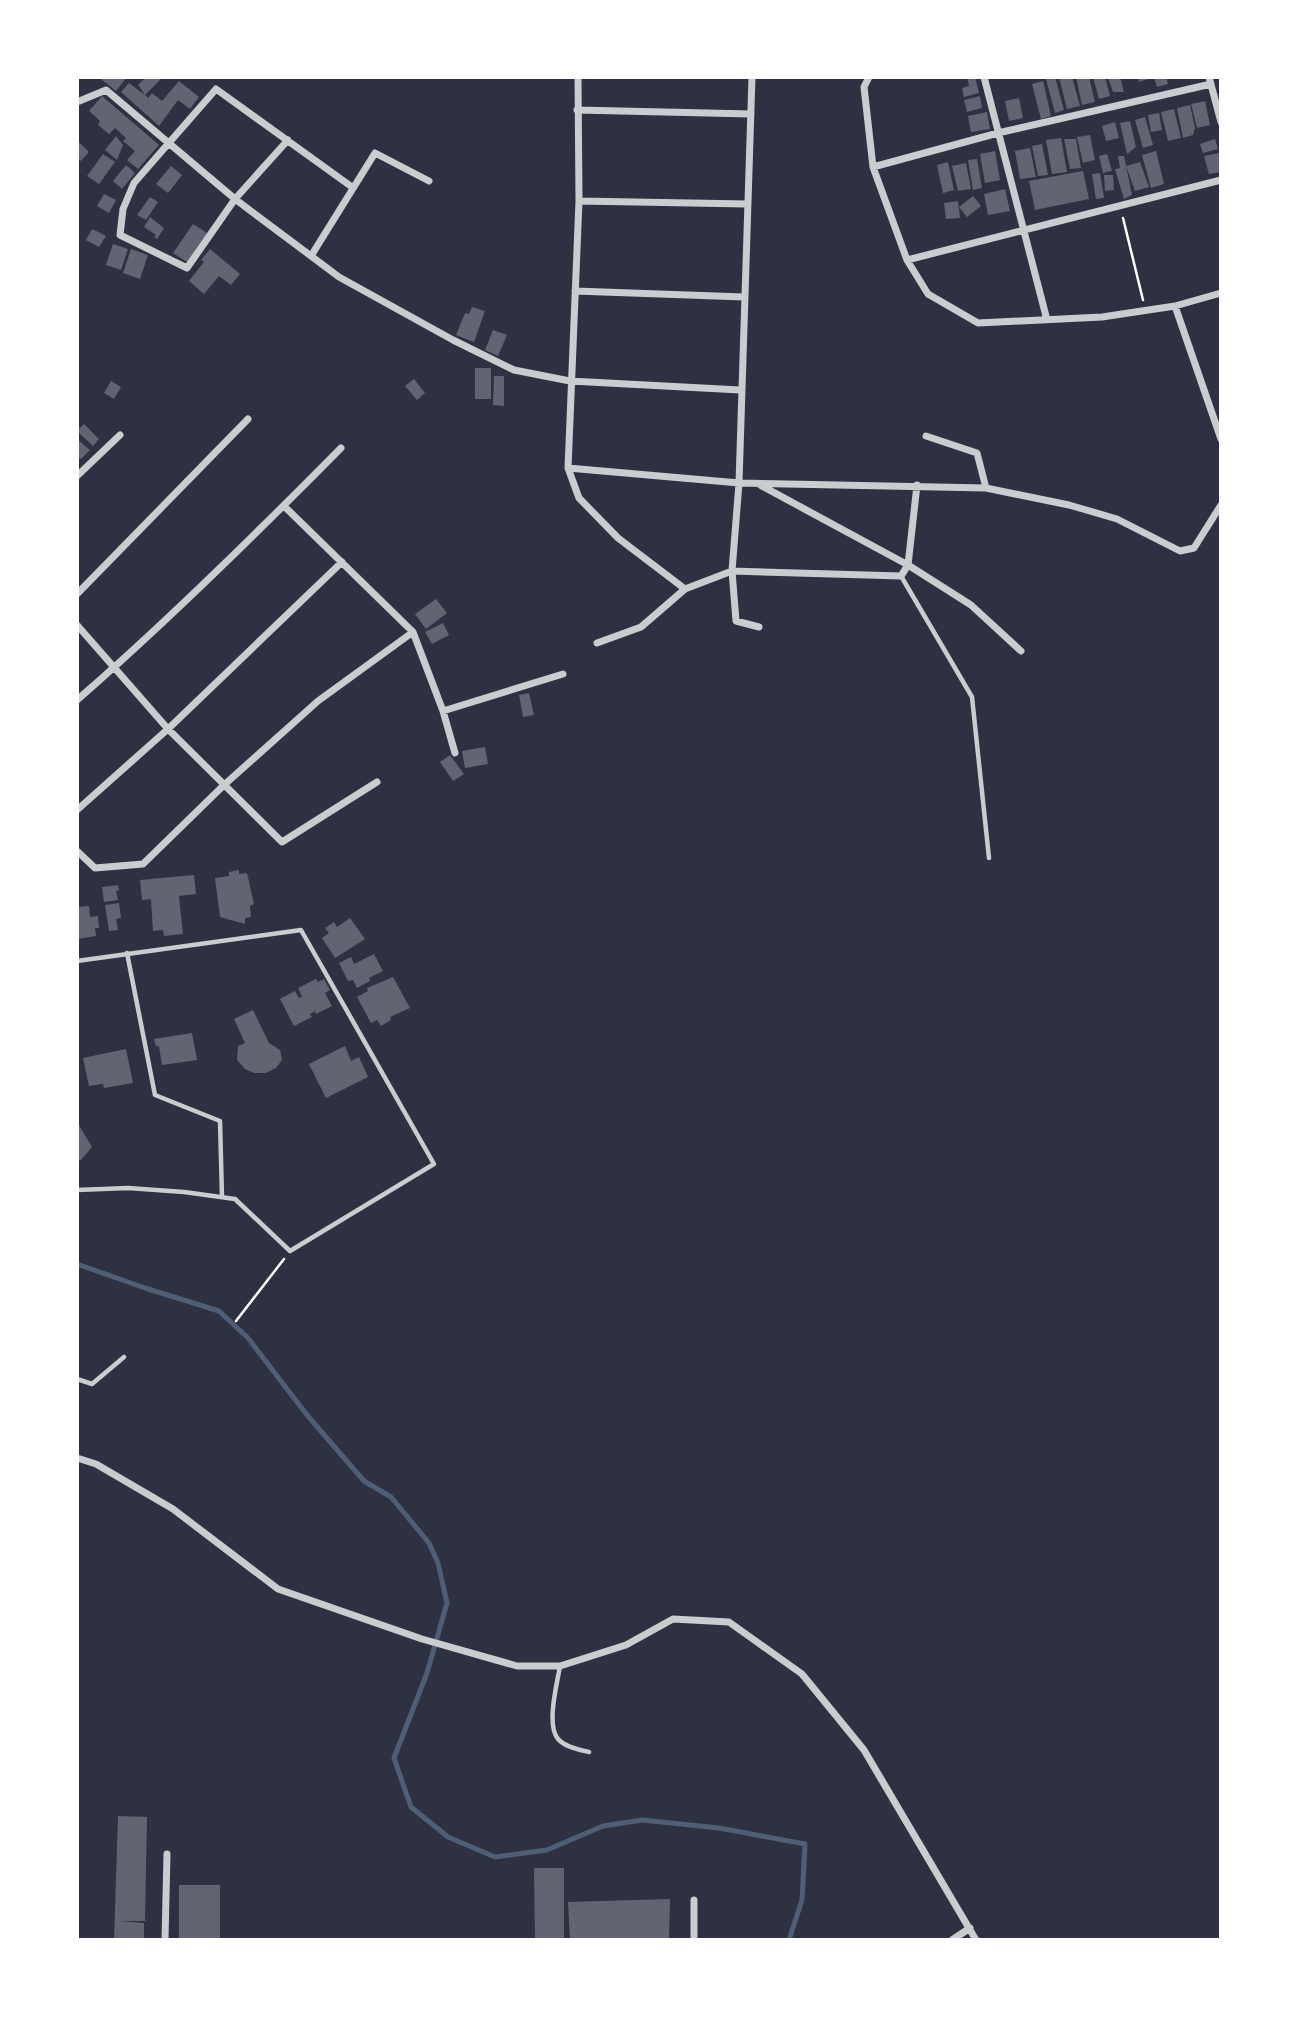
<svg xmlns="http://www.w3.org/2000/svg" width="1298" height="2017" font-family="Roboto,sans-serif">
<rect width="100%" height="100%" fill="#2d3142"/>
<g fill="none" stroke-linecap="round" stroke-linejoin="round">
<path stroke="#4f5d75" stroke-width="5" d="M77 1264 145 1288 219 1311 248 1338 307 1415 364 1481 391 1497 429 1543 438 1563 447 1603 427 1673 394 1758 411 1807 448 1837 495 1857 547 1850 603 1826 642 1820 719 1828 805 1844 802 1900 789 1940"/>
</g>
<path fill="#626471" d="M103 77H127L116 91 101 79Z
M146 77 161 79 145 95 148 98 152 93 162 101 179 81 199 97 190 109 178 100 159 126 121 92 129 83 145 95 138 85Z
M967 77H975L979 93 964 97 962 88 969 86Z
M1055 77 1064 110 1055 113 1046 79Z
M1059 77H1072L1080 106 1067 109Z
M1076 77H1089L1095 102 1082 105Z
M1093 77H1105L1110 96 1099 99Z
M1108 77H1120L1124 92H1113Z
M1138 77H1166L1168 84 1157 87 1154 77 1139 82Z
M1043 81 1051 116 1041 119 1032 84Z
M102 96 159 145 138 169 127 160 135 151 123 141 126 138 115 128 109 134 98 125 100 121 89 111Z
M980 96 982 108 967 112 964 100Z
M1019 98 1023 118 1009 121 1005 101Z
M1205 101 1210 125 1197 128 1191 104Z
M1190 105 1195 128 1193 135 1183 138 1177 108Z
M1174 109 1181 138 1168 141 1161 112Z
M987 112 990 129 971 132 968 116Z
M1159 113 1162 130 1151 132 1148 115Z
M1145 117 1153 145 1143 148 1135 120Z
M1130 121 1136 147 1127 154 1120 123Z
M1115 122 1119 138 1106 141 1102 126Z
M1090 135 1095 160 1083 163 1077 137Z
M116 136 123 145 117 160 105 150Z
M1061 138 1067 172 1052 174 1046 140Z
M1064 139H1076L1081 168 1070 169Z
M1215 139 1218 149 1203 153 1200 144Z
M77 140 89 152 81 161 77 157Z
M1042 144 1048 175 1038 176 1032 146Z
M1030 148 1036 177 1020 179 1015 151Z
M995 151 1000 180 985 183 980 154Z
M1156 151 1164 184 1151 188 1142 155Z
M1219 153 1221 172 1209 174 1204 156Z
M103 154 115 162 99 184 87 176Z
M1107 154 1112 171 1103 173 1099 156Z
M1118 156H1124L1132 195 1124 199 1115 169 1120 168Z
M977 159 982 188 973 190 968 160Z
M948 162 954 190 943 193 937 165Z
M1140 162 1149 187 1135 191 1126 166Z
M966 163 971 189 958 191 952 166Z
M126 165 135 173 122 189 113 181Z
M171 166 182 175 168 193 156 184Z
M1083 171 1089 199 1035 210 1029 181Z
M1100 173 1104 198 1096 199 1092 174Z
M1104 175H1113L1114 190 1105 191Z
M1005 189 1010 211 988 215 984 194Z
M104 194 116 200 109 213 97 206Z
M973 196 981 206 967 217 959 207Z
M150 197 158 202 146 220 137 215Z
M958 201 960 218 946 219 944 203Z
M150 217 164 228 157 239 154 237 156 235 144 227Z
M193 224 207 233 187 262 173 253Z
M92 229 106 236 99 247 86 240Z
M113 244 128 249 121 270 106 265Z
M131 249 148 255 140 279 123 273Z
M210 249 240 274 231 285 219 276 204 294 189 281 204 262 201 260Z
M472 307 485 311 474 342 456 335 465 313 469 314Z
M493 330 507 335 498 356 485 350Z
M475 368H491V399H475Z
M494 376H504V406L493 405Z
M414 379 425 393 417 400 405 386Z
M111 381 121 387 114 399 104 393Z
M84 424 99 439 93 446 77 431Z
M77 439 90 450 81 459 77 456Z
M436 599 447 613 426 629 415 614Z
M443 623 449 635 432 644 425 632Z
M529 693 534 715 523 717 519 695Z
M485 747 488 764 465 768 462 751Z
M450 755 464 774 453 781 440 762Z
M239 870V874L247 873 254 904 250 906 251 917 245 918V924L220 917 215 878 229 876V872Z
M194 875 196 894 179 896 183 934 164 936 163 930 153 931 151 899 142 900 140 880Z
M118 885 119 890 116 891 118 900 104 902 102 887Z
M119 903 121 918 116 919 118 930 109 931 105 905Z
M89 906 90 917 98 916 99 928H95L96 936 77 939V907Z
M350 918 365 939 335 958 322 938 329 933 325 928 334 922 337 927Z
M374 954 383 971 369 978 370 981 357 988 353 980 348 981 339 963 351 957 354 964Z
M393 977 410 1008 390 1017 391 1020 381 1026 377 1020 371 1023 357 997 368 991 367 988Z
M316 979 318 982 324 979 330 990 325 993 332 1006 316 1014 315 1011 310 1014 312 1017 294 1026 280 999 295 991 299 998 302 997 298 988Z
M253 1010 269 1043 280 1050 282 1060 276 1068 266 1073H254L245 1069 237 1060 238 1046 245 1043 234 1019Z
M192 1033 197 1060 162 1065 159 1046H156L154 1039Z
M345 1046 351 1061 359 1057 368 1077 326 1098 309 1064Z
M126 1049 133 1083 104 1088 103 1084 89 1086 83 1058Z
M77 1122 92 1147 80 1161 77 1156Z
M118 1816 147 1817 145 1921H120L144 1923V1940H114Z
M534 1868H564V1940H535Z
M179 1885H220V1940H179Z
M670 1899 669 1940H570L568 1902Z"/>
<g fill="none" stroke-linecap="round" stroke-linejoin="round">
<path stroke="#fff" stroke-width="2.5" d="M1123 218 1143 300
M236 1321 284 1259"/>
<path stroke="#caccd0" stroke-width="4.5" d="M901 576 972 697 989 858
M127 953 155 1095 220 1121 222 1197
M77 961 301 930 434 1164 290 1251 235 1199 184 1192 128 1188 77 1190
M77 1379 92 1384 124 1357
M560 1666C557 1684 546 1725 558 1739 565 1747 579 1750 589 1752"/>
<path stroke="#caccd0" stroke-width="7" d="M578 77 579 201 568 468 579 498 618 538 685 589
M752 77 739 483 732 571 736 621 759 627
M869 77 864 87 873 167 907 260 928 294 978 323 1102 317 1175 306 1221 293
M984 77 1047 320
M1209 77 1221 122
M77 102 106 90 235 199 339 277 453 340 514 370 570 381 740 390
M577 110 751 114
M288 140 235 199 187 268 120 235 123 209 134 183 216 89 352 187
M873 167 998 133 1211 84
M579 201 747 204
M311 256 375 153 429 181
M907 260 1221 180
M575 291 744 297
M1175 306 1221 439
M926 436 977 453 986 488
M568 468 739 483 986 488 1069 505 1117 519 1180 551 1194 548 1221 505
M77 476 120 435
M760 485 908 565 971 605 1021 651
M284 506 413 632 443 711 455 753
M77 594 248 419
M77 625 168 729 282 842 377 782
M597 643 641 627 685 589 732 571 901 576 908 565 917 485
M77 700C169 620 256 534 341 448
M443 711 563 674
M77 810 168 729 342 562
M77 851 95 868 143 864 224 785 318 701 413 632
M77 1458 96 1464 173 1509 278 1589 422 1639 517 1666H560L626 1645 673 1619 729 1622 802 1674 864 1750 976 1940
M694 1900V1940
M165 1940 167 1854
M952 1940 970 1928"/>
</g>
<rect width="1298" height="2017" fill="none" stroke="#ffffff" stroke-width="158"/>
</svg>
